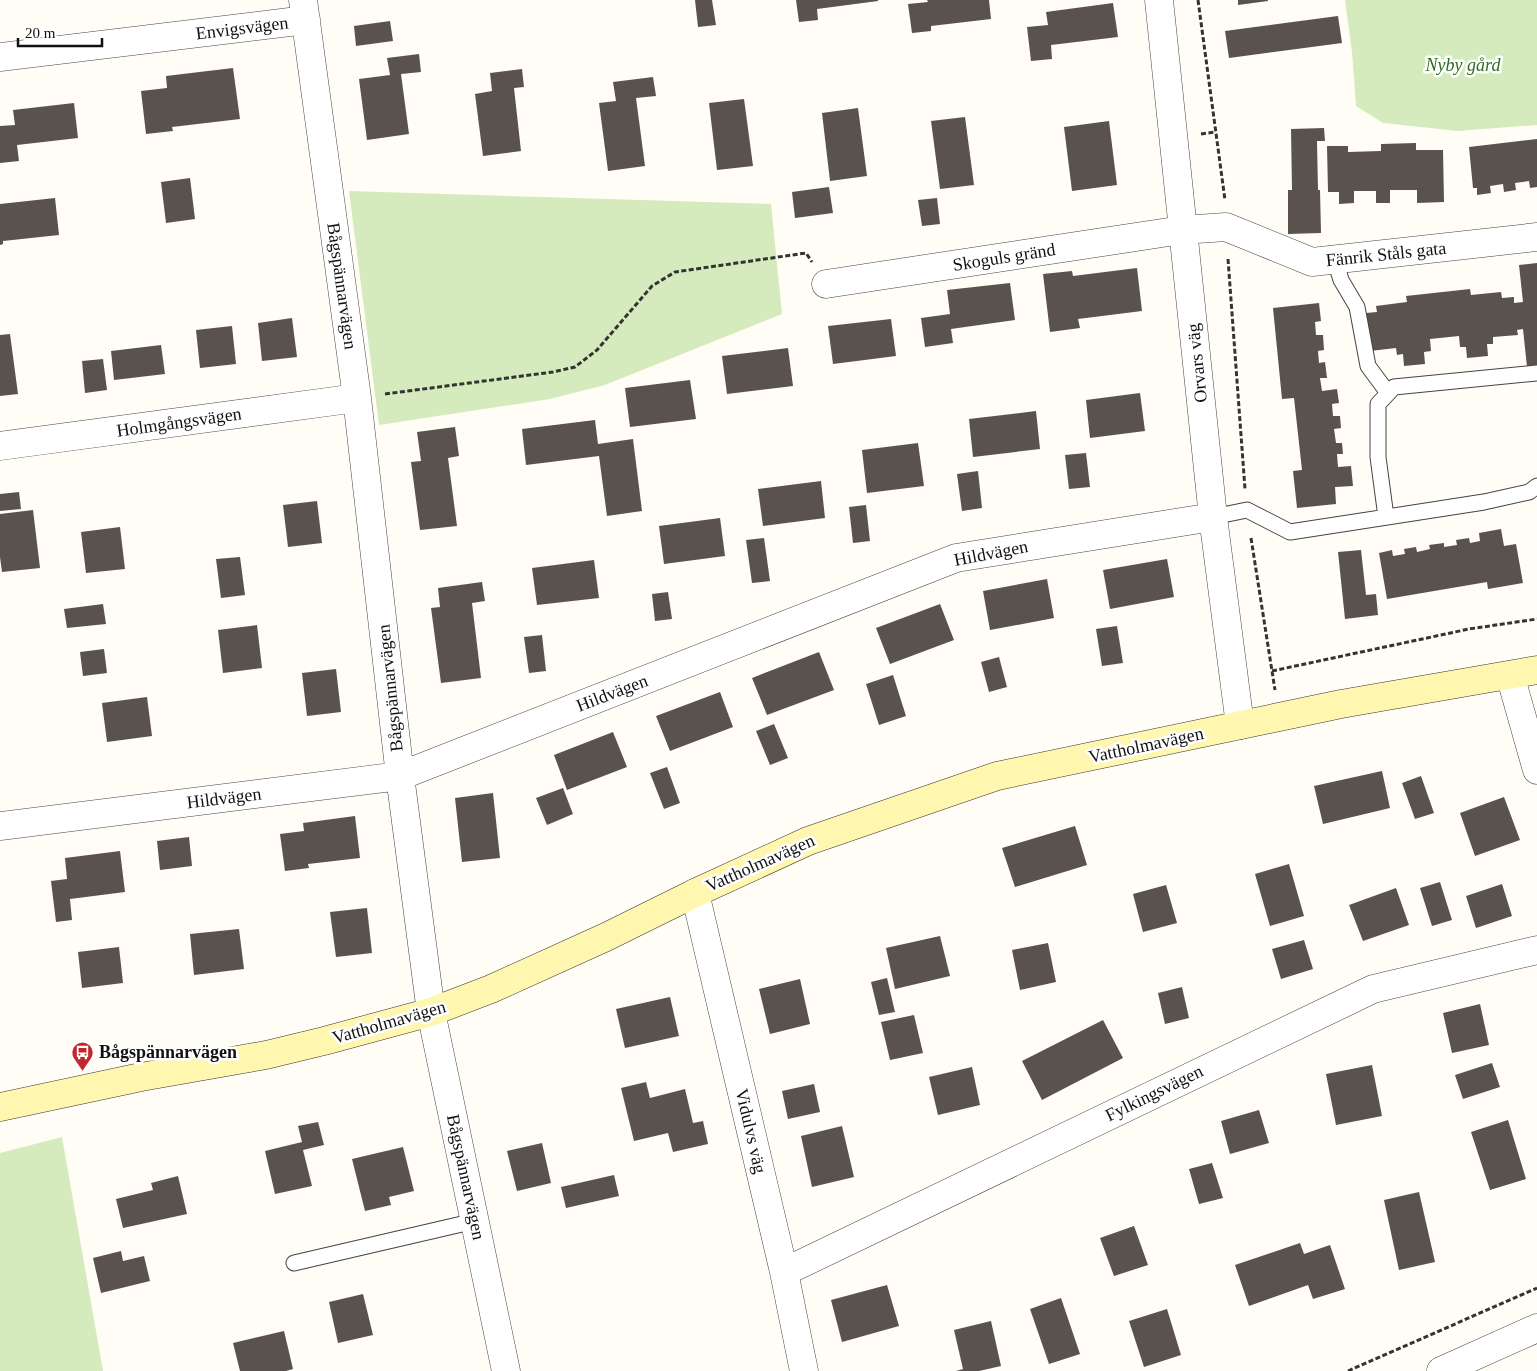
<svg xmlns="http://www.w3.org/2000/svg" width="1537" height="1371" font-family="'Times New Roman',serif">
<rect width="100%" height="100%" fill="#fffdf5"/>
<path fill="#d5ebbd" d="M1345 0H1537V125L1458 131 1383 123 1356 106 1352 52Z
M349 191 771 204 782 314 605 385 550 399 379 425Z
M62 1137 103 1371H0V1153Z"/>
<path fill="#5a524d" d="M695 0H712L716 25 698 27Z
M796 0H878V1L817 9 818 20 799 22Z
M927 0H989L991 19 931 26V31L912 33 908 4 928 2Z
M1238 0H1268V1L1238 5Z
M1113 3 1118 37 1051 45 1052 59 1031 61 1027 27 1048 25 1046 12Z
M1338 16 1342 43 1229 58 1225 31Z
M390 21 393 41 356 46 354 26Z
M419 54 421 72 401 74 409 134 367 140 359 79 390 75 387 58Z
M233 68 240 119 172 127 173 131 146 134 141 91 167 88 166 76Z
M522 69 524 87 514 88 521 151 483 156 475 94 492 91 490 73Z
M653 77 656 96 636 98 645 166 608 171 599 103 616 101 613 82Z
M744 99 753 166 717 170 709 103Z
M74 103 78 138 17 145 19 161 0 163V126L15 125 13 110Z
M858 108 867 176 830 181 822 113Z
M965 117 974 185 940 189 931 121Z
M1109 121 1117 185 1072 191 1064 127Z
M1324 128 1325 141H1317L1318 190H1320L1321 233 1288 234V190H1292L1291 129Z
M1537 139V187L1530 188 1529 181 1515 183 1516 190 1504 192 1503 184 1490 186 1491 193 1477 195V188H1473L1469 147Z
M1416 143V150H1443L1444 202 1417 203V190H1390V203H1376V191H1354V203L1339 204V192H1328L1327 146H1348V152L1381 151V144Z
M190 178 195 219 166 223 161 182Z
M829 187 833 213 795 218 792 192Z
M55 198 59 235 3 241V244L0 245V204Z
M937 198 940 224 922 226 918 200Z
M1537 263V366L1527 367 1523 329 1517 330 1518 335 1493 337V344H1487L1488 356 1467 358 1466 347H1460L1459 336 1430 339 1431 351 1424 352 1425 364 1404 366 1403 354 1397 355 1396 348 1370 351 1366 313 1377 312 1376 306 1407 302 1406 296 1470 289 1471 295 1501 292 1502 298 1514 297V303L1523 302 1519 265Z
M1137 268 1142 311 1078 319 1080 328 1050 332 1043 274 1072 271 1073 276Z
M1010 283 1015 320 951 329 953 343 925 347 921 318 950 314 947 290Z
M1319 303 1321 321 1315 322 1316 335H1323L1324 350 1318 351 1319 363 1325 362 1327 378H1320L1322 391 1337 389 1339 403 1332 404 1333 416H1340L1341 428 1334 429 1336 443H1342L1343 454H1337L1338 467 1351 466 1353 486 1335 487 1336 504 1297 508 1293 471 1302 470 1294 398 1282 399 1273 308Z
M292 318 297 357 262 361 258 323Z
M891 319 896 356 833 364 828 326Z
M232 326 236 364 200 368 196 330Z
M10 334 18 394 0 396V335Z
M161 345 165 374 114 380 111 351Z
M788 348 793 386 727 394 722 356Z
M103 359 107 390 85 393 82 361Z
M690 380 696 419 630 427 625 388Z
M1140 393 1145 431 1090 438 1086 400Z
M1036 411 1040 449 973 457 969 419Z
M595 420 598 444 633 439 642 511 607 516 599 456 526 465 522 429Z
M455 427 459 456 448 458 457 526 420 530 411 462 421 461 417 432Z
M918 443 924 486 867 493 862 450Z
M1086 453 1090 487 1069 489 1065 455Z
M978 471 982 508 962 511 957 474Z
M821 481 825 518 763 526 758 489Z
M19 492 21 509 0 511V494Z
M317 501 322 543 288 547 283 505Z
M866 505 870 541 853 543 849 507Z
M33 510 40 568 2 572 0 557V514Z
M720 518 725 556 664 564 659 526Z
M120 527 125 569 86 573 81 532Z
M1501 529 1504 546 1516 544 1523 583 1488 589 1487 582 1387 599 1379 553 1392 550 1393 556 1405 554 1404 549 1416 547 1417 552 1430 549 1429 545 1444 543V547L1457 545 1456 540 1469 538 1470 543 1480 541 1479 533Z
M764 538 770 581 752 583 746 540Z
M1361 550 1366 595 1376 594 1378 615 1345 619 1338 552Z
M240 557 245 595 221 598 216 559Z
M1167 559 1174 597 1110 609 1103 570Z
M594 560 599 598 537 605 532 568Z
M1047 579 1054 618 990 630 983 591Z
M482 582 485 601 472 603 481 678 441 683 431 608 440 607 438 588Z
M668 592 672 619 655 621 652 594Z
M103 604 106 624 67 628 64 609Z
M940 604 954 640 890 664 876 628Z
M257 625 262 668 223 673 218 630Z
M1117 626 1123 663 1102 666 1096 629Z
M542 635 546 671 529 673 524 637Z
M104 649 107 673 83 676 80 652Z
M819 652 834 690 767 715 752 678Z
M999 657 1007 687 989 692 981 662Z
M336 669 341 712 307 716 302 673Z
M893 675 906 716 879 725 866 684Z
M720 692 733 727 670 751 656 716Z
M147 697 152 736 107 742 102 703Z
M774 724 788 758 770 765 756 731Z
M613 732 627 767 567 790 554 755Z
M667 767 680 803 664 809 650 773Z
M1382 771 1390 808 1323 824 1314 786Z
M1421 776 1434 813 1415 819 1402 783Z
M563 788 573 814 547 825 536 798Z
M493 793 500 858 462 862 455 798Z
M1504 797 1520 840 1475 856 1460 813Z
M355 816 360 858 308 864 309 868 285 871 280 834 304 831 303 823Z
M1075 826 1087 865 1015 887 1002 848Z
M189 837 192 866 160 870 157 841Z
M120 851 125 892 70 899 72 920 56 922 51 881 67 879 65 858Z
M1289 864 1304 916 1270 926 1255 874Z
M1440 882 1452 920 1432 926 1420 888Z
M1502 884 1512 916 1476 928 1466 896Z
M1166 885 1177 923 1143 932 1133 894Z
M1396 888 1409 925 1363 941 1349 905Z
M367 908 372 953 336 957 330 912Z
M239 929 244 969 194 975 190 934Z
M940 936 950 976 895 989 886 948Z
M1304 940 1313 969 1281 979 1272 949Z
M1048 943 1056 982 1020 990 1012 950Z
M119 947 123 983 82 988 78 952Z
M887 978 895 1012 879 1015 871 982Z
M800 979 810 1024 770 1034 759 989Z
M1182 987 1189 1018 1165 1024 1158 993Z
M670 997 679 1036 625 1048 616 1009Z
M1480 1004 1489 1045 1452 1053 1443 1013Z
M914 1015 923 1053 890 1060 881 1022Z
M1103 1020 1123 1058 1042 1100 1022 1061Z
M1492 1063 1500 1087 1463 1099 1455 1075Z
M1372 1065 1382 1116 1336 1125 1326 1074Z
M972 1067 980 1105 938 1115 929 1077Z
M646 1082 650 1098 685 1089 693 1123 703 1121 708 1144 673 1152 668 1133 634 1141 621 1088Z
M814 1084 820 1112 788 1119 782 1091Z
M1259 1110 1269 1143 1230 1154 1221 1121Z
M1508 1120 1526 1179 1490 1190 1471 1132Z
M318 1122 324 1145 303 1150 312 1186 275 1194 265 1151 302 1142 298 1126Z
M842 1126 854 1177 812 1187 801 1136Z
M542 1143 551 1183 517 1191 507 1151Z
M403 1147 414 1191 389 1197 391 1205 365 1211 352 1159Z
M1212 1163 1223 1198 1199 1204 1189 1169Z
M614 1175 619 1196 566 1208 561 1187Z
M178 1176 187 1214 123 1228 116 1199 153 1190 151 1183Z
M1419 1192 1435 1262 1399 1270 1384 1200Z
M1134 1226 1148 1265 1114 1276 1100 1238Z
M1300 1243 1304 1254 1330 1245 1345 1289 1313 1299 1308 1285 1249 1306 1235 1265Z
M121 1251 123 1261 144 1256 150 1281 101 1293 93 1258Z
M887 1285 899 1326 842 1342 831 1300Z
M363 1294 373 1335 338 1343 329 1302Z
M1061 1298 1080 1354 1049 1364 1030 1309Z
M1167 1309 1181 1355 1144 1367 1129 1321Z
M991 1321 1001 1366 979 1371H956L963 1369 954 1330Z
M284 1331 293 1369 286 1371H240L233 1343Z"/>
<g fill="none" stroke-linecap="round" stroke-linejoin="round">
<defs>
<path id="lane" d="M1335 260 1341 280 1357 307 1368 366 1388 393
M1213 517 1247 510 1290 532 1484 502 1529 492 1537 486
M1386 517 1378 457V404L1394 387 1537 373
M294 1263 475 1221"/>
<path id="street" d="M303 0 357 398 400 776 431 1012 506 1371
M1159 0 1213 517 1240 725
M0 57 306 20
M826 284 1182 230 1226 227 1312 262 1537 237
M0 446 357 398
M1510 675 1537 770
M0 826 400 776 956 558 1213 517
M695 893 784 1272 804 1371
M784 1272 1373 989 1537 950
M1441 1371 1537 1328"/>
<path id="secondary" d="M0 1107 141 1077 266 1055 324 1041 431 1012 491 989 606 937 695 893 808 841 997 776 1341 704 1537 670"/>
</defs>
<use href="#lane" stroke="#444" stroke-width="17"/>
<use href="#street" stroke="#444" stroke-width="29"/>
<use href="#secondary" stroke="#333" stroke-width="29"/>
<path stroke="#333" stroke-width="3" stroke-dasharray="5 2.5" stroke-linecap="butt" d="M1198 0 1225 200
M1201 134 1216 132
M1228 259 1245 489
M385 394 553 372 575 367 597 350 652 286 675 272 806 253 812 262
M1251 538 1275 690
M1272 671 1469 629 1537 619
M1348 1371 1537 1288"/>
<use href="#lane" stroke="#fff" stroke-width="15"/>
<use href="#street" stroke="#fff" stroke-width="28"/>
<use href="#secondary" stroke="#fff6b0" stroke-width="28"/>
</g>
<defs>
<symbol id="bus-pin" viewBox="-11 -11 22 30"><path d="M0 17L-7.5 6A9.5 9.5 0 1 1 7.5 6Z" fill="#c4262e" stroke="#fff"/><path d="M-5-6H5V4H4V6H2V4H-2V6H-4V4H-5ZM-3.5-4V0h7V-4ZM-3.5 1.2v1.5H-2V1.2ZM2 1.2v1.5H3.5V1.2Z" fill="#fff"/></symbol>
</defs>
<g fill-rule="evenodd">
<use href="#bus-pin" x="70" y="1040" width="25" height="34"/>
</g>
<g text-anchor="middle" stroke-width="5" stroke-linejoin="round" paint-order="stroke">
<g font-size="18" fill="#111" stroke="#fff">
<text transform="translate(242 28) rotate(-7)" y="6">Envigsvägen</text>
<text transform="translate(1386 254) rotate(-6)" y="6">Fänrik Ståls gata</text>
<text transform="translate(1004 257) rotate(-9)" y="6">Skoguls gränd</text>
<text transform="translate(342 286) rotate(82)" y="6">Bågspännarvägen</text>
<text transform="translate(1197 363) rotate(-96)" y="6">Orvars väg</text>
<text transform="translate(179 422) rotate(-8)" y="6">Holmgångsvägen</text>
<text transform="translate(991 553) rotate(-11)" y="6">Hildvägen</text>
<text transform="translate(390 688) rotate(-96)" y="6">Bågspännarvägen</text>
<text transform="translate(612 693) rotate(-21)" y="6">Hildvägen</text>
<text transform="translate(1146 745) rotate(-12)" y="6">Vattholmavägen</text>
<text transform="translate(224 798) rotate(-7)" y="6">Hildvägen</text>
<text transform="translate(760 863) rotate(-24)" y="6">Vattholmavägen</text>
<text transform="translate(389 1022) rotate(-16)" y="6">Vattholmavägen</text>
<text transform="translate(1154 1093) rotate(-26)" y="6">Fylkingsvägen</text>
<text transform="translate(751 1131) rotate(77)" y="6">Vidulvs väg</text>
<text transform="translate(466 1177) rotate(78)" y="6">Bågspännarvägen</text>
</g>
<g font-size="18" font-style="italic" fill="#2f6b1f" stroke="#fff">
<text x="1463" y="71">Nyby gård</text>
</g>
<g font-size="18" font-weight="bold" fill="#111" stroke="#fff" text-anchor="start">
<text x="99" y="1058">Bågspännarvägen</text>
</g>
</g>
<path d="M18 38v8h84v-8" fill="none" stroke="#111111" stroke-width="2.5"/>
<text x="25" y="38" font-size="15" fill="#111111" stroke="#ffffff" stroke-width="4" paint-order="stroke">20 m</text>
</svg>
